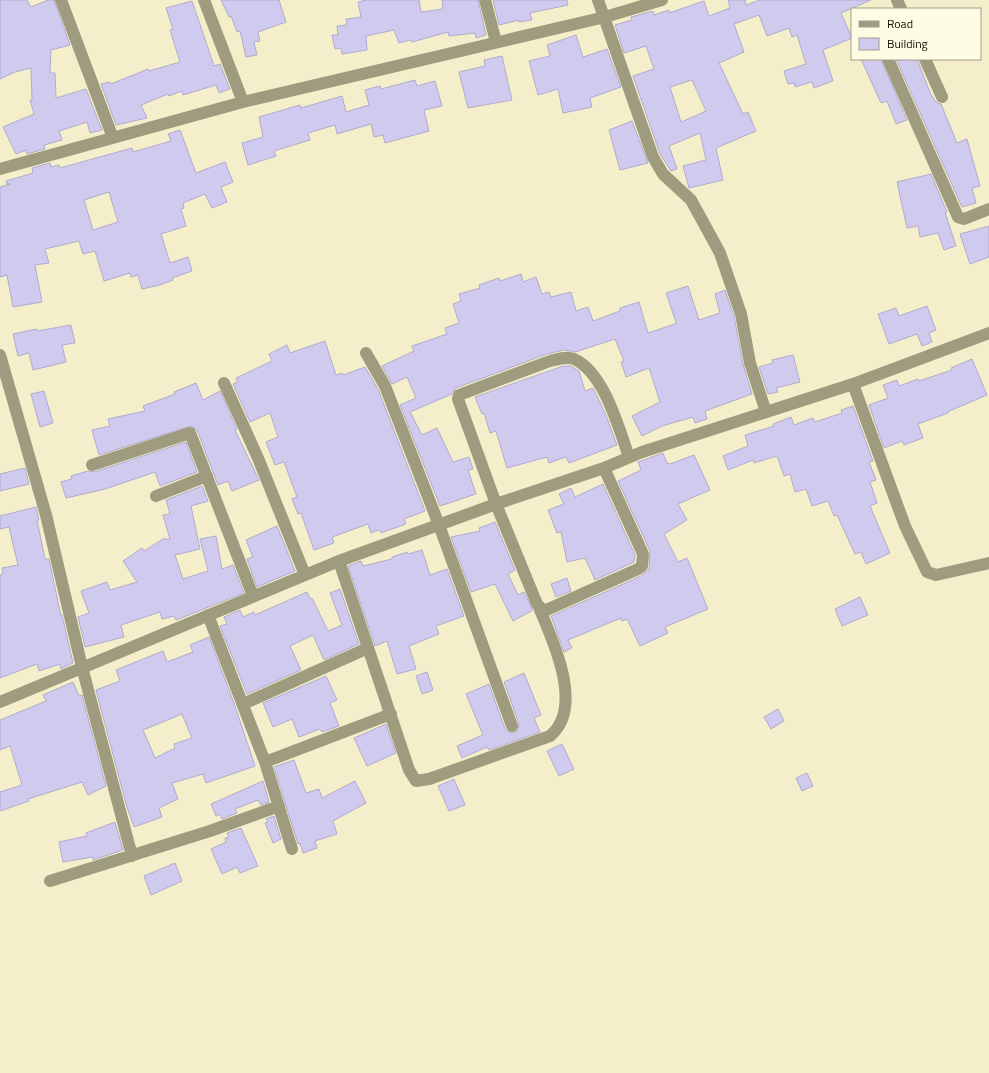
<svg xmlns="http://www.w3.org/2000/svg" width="989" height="1073" font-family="'Titillium Web',sans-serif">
<rect width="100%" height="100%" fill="#f4efca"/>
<path fill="#d0cbee" stroke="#b0abcd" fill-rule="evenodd" d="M0 0H27L31 7 48 0H54L70 45 51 50 50 73H55L56 98 86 89 102 130 90 133 87 122 59 131 62 140 44 145 45 149 27 154 26 150 16 154 3 127 34 114 30 100H32L31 68 15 72 0 79Z
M221 0H279L286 22 258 32 260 41 254 42 257 55 246 57 240 31 237 32 231 16 229 17Z
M366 0H419L421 12 443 9 442 0H478L486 35 476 38 475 33 449 36 448 32 412 42 411 40 399 43 394 30 366 36 367 50 342 54 341 48 335 49 332 35H338L337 26 347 25 346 19 361 17 358 2Z
M493 0H567L568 5 530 13 532 20 519 22V20L499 25Z
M728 0H745L746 5 760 0H871L841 13 852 38 823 50 833 81 814 88 812 82 795 87 794 83 788 84 784 71 806 64 797 35 792 37 789 28 767 36 759 15 734 24 744 52 719 63 743 114 748 112 756 131 716 148 723 180 689 188 683 166 706 160 700 133 669 146 677 169 671 171 660 154 633 76 654 69 646 46 624 53 615 25 632 20 631 17 653 11 654 15 669 10V13L704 1 709 16 730 8ZM692 80 706 111 681 122 670 87Z
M192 1 214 66 220 64 230 89 219 93 216 85 183 95 182 91 169 96 168 94 141 105 147 118 116 125 101 84 110 82 111 84 148 69 149 71 180 62 170 30 173 29 166 8Z
M576 35 583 57 607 49 621 87 590 98 592 107 563 113 558 89 538 95 529 61 550 56 547 45Z
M502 56 512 100 468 108 459 72 485 66 484 60Z
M861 59H881L907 120 896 124 887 101 881 103Z
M896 59H917L931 95 937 103 941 104 957 143 967 139 980 186 972 188 976 203 962 207Z
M415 80 417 86 435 81 442 106 424 110 429 131 385 143 383 135 374 137 371 124 337 134 335 125 308 133 310 140 274 151 276 156 248 165 242 143 263 137 259 117 300 105 301 108 342 96 346 112 369 105 365 90 380 86 381 89Z
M632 121 648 163 620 170 609 130Z
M180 130 196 173 225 162 233 182 221 187 227 202 212 208 205 194 183 203 184 208 181 209 186 226 161 234 170 263 188 257 192 271 172 278 173 280 160 285 142 289 138 275 131 277 130 273 104 281 95 251 83 254 79 241 45 249 49 263 35 265 42 302 13 307 7 275 0 277V187L10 184H7L6 181 33 173 32 168 50 163 51 167 59 165 60 168 132 148 133 152 171 141 168 134ZM109 192 118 222 93 230 84 200Z
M931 174 947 212H945L956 246 944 250 938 233 920 237 918 226 907 228 897 182Z
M989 226V257L970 264 960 234Z
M521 274 523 282 536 277 542 294 549 292 551 297 571 292 576 311 588 307 593 321 620 311V308L639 302 648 333 675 324 676 322 666 293 688 286 699 320 720 313 715 294 725 290 734 316 743 364 752 394 705 411 707 419 695 423 693 417 662 426 642 436 632 416 660 402 649 368 626 377 621 362 624 361 615 339 575 352 564 350 547 354 456 388 452 394 410 412 422 435 437 428 453 462 469 457 473 469 468 470 476 494 440 506 400 405 416 398 407 377 392 384 382 366 414 351 412 346 447 334 445 328 459 323 453 304 461 301 459 294 480 288 479 285 499 278 500 281Z
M927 306 936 330 929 333 932 342 922 346 917 334 889 344 878 314 896 308 899 316Z
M71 325 75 343 62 345 66 362 33 370 29 353 18 356 13 334 36 329 37 331Z
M325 341 336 375 342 373 343 375 365 367 378 389 425 511 404 519 406 524 381 533 379 530 371 533 368 524 332 537 334 543 314 550 301 513 298 514 292 499 297 497 284 462 275 465 266 442 278 437 270 413 250 422 233 384 238 382 236 378 272 361 269 354 287 345 290 353Z
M793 355 800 382 776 388 778 392 768 394 759 367 773 363 772 360Z
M972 359 987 395 947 412 948 413 918 424 923 438 904 445 902 441 884 448 869 405 888 398 883 385 897 380 899 386 918 379 919 381 952 370 951 368Z
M563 366H571L579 371 585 391 593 388 606 415 617 445 569 463 566 457 549 463 547 457 507 468 496 431 490 433 484 413 482 414 475 397Z
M196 383 203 400 220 391 237 429 235 430 259 480 232 491 228 481 218 485 197 430 191 426 99 455 92 430 110 426 108 419 145 411 143 406 175 394 174 392Z
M44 391 53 423 40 427 31 394Z
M853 406 873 461 869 462 876 480 870 482 877 503 870 506 890 553 866 564 861 552 855 554 837 515 834 516 828 501 812 506 806 489 795 492 790 474 784 476 777 456 754 463 753 460 728 470 723 456 748 446 745 435 774 426 773 424 791 417 794 425 813 418 815 422 842 413 841 410Z
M186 442 197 472 160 486 155 472 105 489 66 498 61 482 72 479 71 476 88 471 94 472Z
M663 453 667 463 670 464 694 455 710 490 678 504 687 520 664 534 678 562 687 558 708 609 665 627 668 633 640 646 627 619 622 621 621 618 568 640 572 648 564 652 551 616 641 576 649 569 650 551 618 481 641 470 638 462Z
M25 468 29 484 0 491V474Z
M603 484 635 555 634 562 595 580 585 558 567 562 561 532 557 533 548 510 564 504 559 494 571 488 575 497Z
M202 486 208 501 191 506 200 549 175 555 183 579 208 571 200 539 216 536 222 569 233 565 244 593 176 620 174 616 162 619 160 612 121 625 124 637 85 647 78 617 89 613 81 591 107 582 110 590 137 582 123 561 142 548 144 551 163 539H170L163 515 170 514 166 500Z
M36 507 39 520H37L45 559H49L61 616 62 615 73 663 61 669 60 664 39 671 37 664 0 678V575L3 574 2 568 18 565 9 527 0 529V516Z
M495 522 515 570 508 574 518 595 524 592 533 610 513 621 495 584 471 592 451 537 480 531 479 528Z
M277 526 295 571 257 587 247 559 253 557 246 540Z
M422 550 430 575 447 569 464 616 436 626 439 634 409 646 416 669 397 674 387 641 375 646 348 566 361 561 363 566 392 559V557L407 552 408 554Z
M567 578 571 591 556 597 551 584Z
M340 589 359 644 324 660 313 635 290 646 301 670 247 694 220 626 227 624 224 617 240 610 243 617 254 612 255 615 307 592 310 599 312 598 328 631 342 625 330 593Z
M860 597 868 615 842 626 835 609Z
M209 637 234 703 255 766 206 783 203 774 172 783 178 799 159 808 162 817 134 827 126 804 96 690 120 681 116 670 163 651 167 662 193 652 190 645ZM182 714 192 738 174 744 175 748 155 758 143 730Z
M427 672 433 690 422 694 416 676Z
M524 673 541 715 534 718 540 732 489 750 487 747 462 758 457 746 483 735 466 694 489 684 505 729 510 733H514L518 730 519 724 504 682Z
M326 676 337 700 330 703 339 726 322 732 320 729 299 737 292 719 273 727 263 703Z
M73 682 79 696 82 695 106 786 88 795 82 782 28 799 29 801 0 811V792L22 785 10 746 0 750V720L46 701 43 695Z
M778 709 784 721 771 729 764 717Z
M386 724 396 753 367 766 354 738Z
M562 744 574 769 559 776 547 751Z
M294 760 306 793 319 789 322 798 355 781 366 803 333 821 337 834 315 841 317 848 303 853 300 843 298 844 274 767Z
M807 773 813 786 802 791 796 778Z
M454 779 465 805 449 811 438 786Z
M263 781 269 802 261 805 258 800 235 809 237 813 222 819 220 814 216 816 211 804Z
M274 816 281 839 273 843 265 823 268 822 266 819Z
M115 822 123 850 93 860V857L63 862 59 842 87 836 86 833Z
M241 828 258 866 240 873 237 867 222 874 211 849 226 842 225 838 229 837 227 833Z
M175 863 182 881 151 895 144 876Z"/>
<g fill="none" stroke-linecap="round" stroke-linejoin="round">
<path stroke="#9f9b7f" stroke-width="12" d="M61 0 113 138
M204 0 243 102
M485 0 496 42
M598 0 653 157 663 174 691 200 720 253 741 314 750 363 766 412
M897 0 901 9
M888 59 958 217 964 219 989 209
M925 59 942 97
M0 169 243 102 605 17 662 0
M366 353 385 386 439 525 512 726
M0 355 46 515 82 667 132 856
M224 383 258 458 305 575
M853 384 905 526 927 572 936 575 989 563
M92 465 190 433 253 596
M604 468 643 554 642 566 638 569 544 611 537 604 496 504 458 399 459 395 550 361C558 359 566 356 574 359 604 372 619 429 629 457
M156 496 207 476
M339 561 409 770 416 781 429 779 550 736C584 708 554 643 540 610
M208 615 265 762 292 849
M0 702 339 561 496 504 604 468 642 452 853 384 989 333
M243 704 368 648
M265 762 391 714
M50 881 210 831 279 806"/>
</g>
<rect x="851" y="8" width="130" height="52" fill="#fffce6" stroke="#a19e8c"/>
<rect x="859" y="21" width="20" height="6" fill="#9f9b7f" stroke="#a19e8c"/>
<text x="887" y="28" font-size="12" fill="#141206">Road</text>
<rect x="859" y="38" width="20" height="12" fill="#d0cbee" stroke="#a19e8c"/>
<text x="887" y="48" font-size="12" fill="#141206">Building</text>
</svg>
